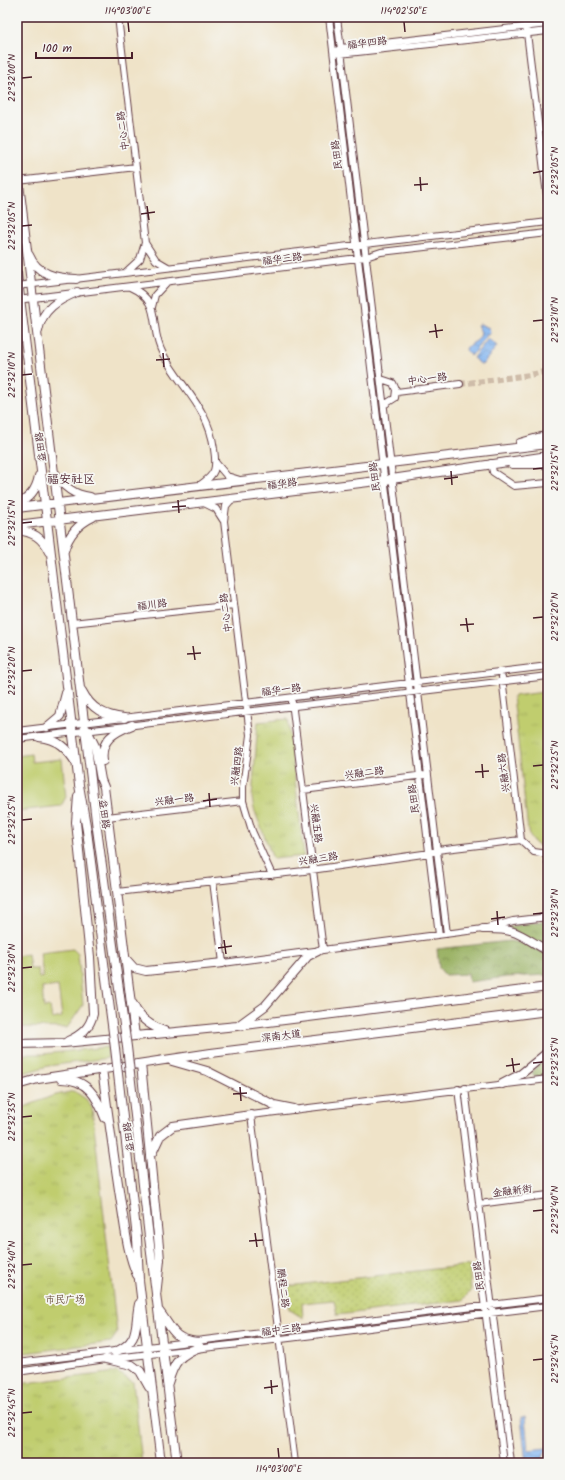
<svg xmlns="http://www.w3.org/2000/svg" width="565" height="1480" font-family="Kalam,'LXGW WenKai TC',sans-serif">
<defs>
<pattern id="forest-crowns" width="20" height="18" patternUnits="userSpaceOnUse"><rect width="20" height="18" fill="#98b061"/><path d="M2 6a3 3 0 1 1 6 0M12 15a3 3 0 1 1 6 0" fill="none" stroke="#7e8f50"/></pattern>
<pattern id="park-tufts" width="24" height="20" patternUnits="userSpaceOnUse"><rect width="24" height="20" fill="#c0cd6e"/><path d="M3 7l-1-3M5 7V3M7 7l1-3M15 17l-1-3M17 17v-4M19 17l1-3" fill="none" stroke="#a6b05f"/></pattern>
<pattern id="garden-dots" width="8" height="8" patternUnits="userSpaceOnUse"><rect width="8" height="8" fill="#c0cd6e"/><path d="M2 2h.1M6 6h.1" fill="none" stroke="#a6b05f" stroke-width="1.8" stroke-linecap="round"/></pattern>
<pattern id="water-waves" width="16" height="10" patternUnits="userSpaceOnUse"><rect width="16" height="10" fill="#84b6f1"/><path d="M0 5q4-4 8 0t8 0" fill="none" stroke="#6e93c3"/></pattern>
</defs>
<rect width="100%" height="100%" fill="#f6f6f2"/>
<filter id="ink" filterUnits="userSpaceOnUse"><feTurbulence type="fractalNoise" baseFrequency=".025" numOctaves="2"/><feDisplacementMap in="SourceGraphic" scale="8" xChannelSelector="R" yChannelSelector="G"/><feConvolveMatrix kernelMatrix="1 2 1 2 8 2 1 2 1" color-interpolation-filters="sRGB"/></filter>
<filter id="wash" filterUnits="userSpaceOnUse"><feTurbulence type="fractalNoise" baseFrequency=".012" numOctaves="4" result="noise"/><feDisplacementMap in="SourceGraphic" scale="16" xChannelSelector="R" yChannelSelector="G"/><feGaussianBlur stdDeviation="0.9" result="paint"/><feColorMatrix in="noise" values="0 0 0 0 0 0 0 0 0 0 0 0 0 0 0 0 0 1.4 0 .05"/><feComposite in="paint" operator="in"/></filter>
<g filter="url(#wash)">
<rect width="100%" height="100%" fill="#efe3c8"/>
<path fill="#c0cd6e" stroke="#85764c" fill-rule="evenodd" d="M31 754 32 762 62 759 66 797 61 806 17 811V756Z
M73 949 78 954 83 1005 67 1028 17 1027V956L28 954 30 969H38L39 978 43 977 40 953ZM58 986 62 1017 52 1019 50 1007 44 1008 42 988Z
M107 1047 108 1058 48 1066 17 1075V1054H43Z"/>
<path fill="url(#forest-crowns)" stroke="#716846" d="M548 920V949L506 927Z
M510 941 528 945 548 955V975L507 977 469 982 468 974 445 975 439 968 437 949Z
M548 1056V1076L534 1077 532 1073 534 1069Z"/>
<path fill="url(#park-tufts)" stroke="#85764c" d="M544 692 548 729V847C537 848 531 841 528 831L513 696Z
M288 719 304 856 273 859 254 809 252 798 258 722Z
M74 1091 86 1099 92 1108 117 1333 111 1342 17 1354V1110L52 1096Z
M117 1372 133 1382 142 1463H17V1384Z"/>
<path fill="url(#garden-dots)" stroke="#85764c" d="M469 1265 471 1290 463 1300 337 1315 334 1300 302 1303 303 1318 290 1310 287 1286Z"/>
<path fill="url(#water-waves)" stroke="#676a8e" d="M480 324 489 328 490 334 487 335 471 356 467 352 466 349C470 341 480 344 481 332L477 325Z
M488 339 497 346 482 365 473 358Z
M521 1417H525L528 1450 547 1448 543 1457V1463H526Z"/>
</g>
<g filter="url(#ink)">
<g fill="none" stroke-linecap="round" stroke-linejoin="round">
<path stroke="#cebca9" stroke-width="6" stroke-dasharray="6 3" stroke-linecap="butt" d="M460 384 530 375 548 371"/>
<defs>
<path id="minor" d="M118 17 145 243 140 259 126 272
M329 17 439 935
M337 17 447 934
M525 17 548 203
M338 50 341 48 548 24
M339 54 548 31
M18 181 136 167
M145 243 156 260 168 267
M17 286 548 222
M130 287C164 302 148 327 163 354 181 388 209 408 214 449 217 469 216 474 200 485
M17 300 366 257 381 252 548 233
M152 307 155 295 167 282
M381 379 393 383 396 390 395 398 384 405
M397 392 460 384
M216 463 227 476 240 480
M491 463 493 472 514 486 548 483
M232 499 226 506 224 521 250 735 243 787V801L252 831 272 875
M204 503 216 509 223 520
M72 623 234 605
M502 677 521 840 534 852 548 854
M292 702 323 950
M17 731 548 666
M17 739 548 676
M303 790 425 775
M107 817 243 801
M547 854 548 862
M213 881 223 963 483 929 513 921 548 917
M117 892 304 871 430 853 437 850 521 840
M465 1088 511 1463
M458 1089 504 1463
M479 1204 548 1195
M17 1363 548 1298
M17 1372 106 1359 257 1342 548 1306
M295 1463 251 1115 548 1079"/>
<path id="major" d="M17 167 97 829
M29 255C37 275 57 278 76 279
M17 273 79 785 87 831
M38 331C42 309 58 300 77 292
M520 443 548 435
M512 464H548
M55 473C63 487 74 495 90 497
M17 505C30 497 36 491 39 476
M17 508 548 444
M17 525 385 480 548 456
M17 530C33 532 42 537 49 552
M64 551C68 536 78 524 93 517
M82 691C91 709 105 716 124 718
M47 727 60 716 66 693
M87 730 95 746 101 780 104 787 135 1036
M39 737C57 739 67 748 76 763
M103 761C100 740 114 732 132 725
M483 929C518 928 519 935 548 951
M125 958 134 968 146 971 223 963
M133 1004C139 1019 152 1027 167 1032
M239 1025 265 1006 308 956 318 951
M68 1041C81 1035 90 1028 93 1014L90 957 76 822 78 796
M17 1044 64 1043 237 1026 548 987
M172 1061 207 1071 274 1105 294 1109
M141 1064 159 1247 160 1260 156 1296
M102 1069C108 1114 114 1158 121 1203 125 1227 127 1252 137 1275
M61 1079C87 1079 97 1096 105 1118
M502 1084 521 1074 548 1052
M17 1085 38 1079 211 1053 548 1011
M152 1153 160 1136 173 1126 251 1115
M149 1237 177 1463
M137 1238 139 1280 161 1463
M159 1311C173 1329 172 1339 198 1342
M115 1352C141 1341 134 1326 139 1304
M106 1359 132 1365 140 1371 149 1387
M168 1383C174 1362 179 1355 200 1347"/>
</defs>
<use href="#minor" stroke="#633c43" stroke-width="8"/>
<use href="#major" stroke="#633c43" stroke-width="10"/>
<use href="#minor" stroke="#fff" stroke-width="6"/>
<use href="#major" stroke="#fff" stroke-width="8"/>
<defs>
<path id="major-bridge" d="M97 829 127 1047 149 1237
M87 831 115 1048 137 1238"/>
</defs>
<use href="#major-bridge" stroke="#633c43" stroke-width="10" stroke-linecap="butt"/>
<use href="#major-bridge" stroke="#fff" stroke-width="8"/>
</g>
</g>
<path fill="none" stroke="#4a1f2b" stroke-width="1.5" d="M128 22 129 32M404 22 405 32M22 78 32 77M533 173 543 171M420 177 421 191M414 185 428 184M147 206 149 220M141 214 155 212M22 226 32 225M533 321 543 320M435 324 437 338M429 332 443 330M163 353 164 367M156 360 170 359M22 375 32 374M533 469 543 468M451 471 452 485M444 479 458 477M178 500 179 513M172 507 186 506M22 523 32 522M466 618 468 632M533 618 543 617M460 625 474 624M193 646 195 660M187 654 201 653M22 671 32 670M482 764 483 778M533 766 543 765M475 772 489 771M209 793 210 807M203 801 217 799M22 820 32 819M497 911 498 925M533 914 543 913M491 919 505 917M224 940 226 954M218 948 232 946M22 968 32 967M512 1058 514 1072M533 1063 543 1062M506 1066 520 1064M240 1087 241 1101M233 1094 247 1093M22 1117 32 1116M533 1211 543 1210M255 1233 257 1247M249 1241 263 1240M22 1265 32 1264M533 1360 543 1359M271 1380 272 1394M264 1388 278 1386M22 1413 32 1412M278 1448 279 1458"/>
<g text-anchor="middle" stroke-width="3.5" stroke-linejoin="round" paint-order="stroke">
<g font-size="10" fill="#4a1f2b" stroke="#f6f6f2">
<text transform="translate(367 42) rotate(-7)" y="4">福华四路</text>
<text transform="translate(122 131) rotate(-97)" y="4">中心二路</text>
<text transform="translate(336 155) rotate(-97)" y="4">民田路</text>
<text transform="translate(282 258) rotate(-7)" y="4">福华三路</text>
<text transform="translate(427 378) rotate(-7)" y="4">中心一路</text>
<text transform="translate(40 447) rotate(-97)" y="4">益田路</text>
<text transform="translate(374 477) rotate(-97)" y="4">民田路</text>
<text transform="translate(282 483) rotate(-7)" y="4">福华路</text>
<text transform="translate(152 604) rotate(-7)" y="4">福川路</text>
<text transform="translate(225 613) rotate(-97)" y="4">中心二路</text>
<text transform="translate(281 689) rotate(-7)" y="4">福华一路</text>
<text transform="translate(236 766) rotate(-82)" y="4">兴融四路</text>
<text transform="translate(364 772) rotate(-7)" y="4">兴融二路</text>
<text transform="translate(503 773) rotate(-97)" y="4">兴融六路</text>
<text transform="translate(174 799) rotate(-7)" y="4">兴融一路</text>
<text transform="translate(413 799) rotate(-97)" y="4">民田路</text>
<text transform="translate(105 814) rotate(83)" y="4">益田路</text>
<text transform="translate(317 823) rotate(83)" y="4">兴融五路</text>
<text transform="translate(318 858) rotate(-9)" y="4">兴融三路</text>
<text transform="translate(281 1035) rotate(-7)" y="4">深南大道</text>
<text transform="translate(128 1137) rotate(-97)" y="4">益田路</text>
<text transform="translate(512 1190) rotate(-7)" y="4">金融新街</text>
<text transform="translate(478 1276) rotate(-97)" y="4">民田路</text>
<text transform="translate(284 1288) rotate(83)" y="4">鹏程二路</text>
<text transform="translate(281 1329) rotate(-7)" y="4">福中三路</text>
</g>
<g font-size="10" fill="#6d533f" stroke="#f6f6f2">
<text x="65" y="1303">市民广场</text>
</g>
<g font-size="12" fill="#4a1f2b" stroke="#f6f6f2">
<text x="71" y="483">福安社区</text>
</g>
</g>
<rect width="565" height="1480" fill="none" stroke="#f6f6f2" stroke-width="44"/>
<path d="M36 52v6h96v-6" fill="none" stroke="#4a1f2b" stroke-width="2"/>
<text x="42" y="52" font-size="12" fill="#4a1f2b" stroke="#f6f6f2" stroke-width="3" paint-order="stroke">100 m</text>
<rect x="22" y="22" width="521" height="1436" fill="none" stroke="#4a1f2b" stroke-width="1.5"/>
<g font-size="10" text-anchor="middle" fill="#4a1f2b">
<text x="128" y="14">114°03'00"E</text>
<text x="404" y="14">114°02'50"E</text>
<text transform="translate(11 78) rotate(-90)" y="4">22°32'00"N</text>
<text transform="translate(554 171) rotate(-90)" y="4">22°32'05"N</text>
<text transform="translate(11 226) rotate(-90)" y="4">22°32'05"N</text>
<text transform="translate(554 320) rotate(-90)" y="4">22°32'10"N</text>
<text transform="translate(11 375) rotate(-90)" y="4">22°32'10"N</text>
<text transform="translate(554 468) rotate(-90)" y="4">22°32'15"N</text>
<text transform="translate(11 523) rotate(-90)" y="4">22°32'15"N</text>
<text transform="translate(554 617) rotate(-90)" y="4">22°32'20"N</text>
<text transform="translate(11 671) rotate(-90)" y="4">22°32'20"N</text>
<text transform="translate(554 765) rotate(-90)" y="4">22°32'25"N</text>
<text transform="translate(11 820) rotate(-90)" y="4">22°32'25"N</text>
<text transform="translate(554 913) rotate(-90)" y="4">22°32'30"N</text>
<text transform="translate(11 968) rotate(-90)" y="4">22°32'30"N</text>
<text transform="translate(554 1062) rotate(-90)" y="4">22°32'35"N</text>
<text transform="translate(11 1117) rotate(-90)" y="4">22°32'35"N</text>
<text transform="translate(554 1210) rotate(-90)" y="4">22°32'40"N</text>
<text transform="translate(11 1265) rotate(-90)" y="4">22°32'40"N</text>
<text transform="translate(554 1359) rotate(-90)" y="4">22°32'45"N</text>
<text transform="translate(11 1413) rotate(-90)" y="4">22°32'45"N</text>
<text x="279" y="1472">114°03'00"E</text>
</g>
</svg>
